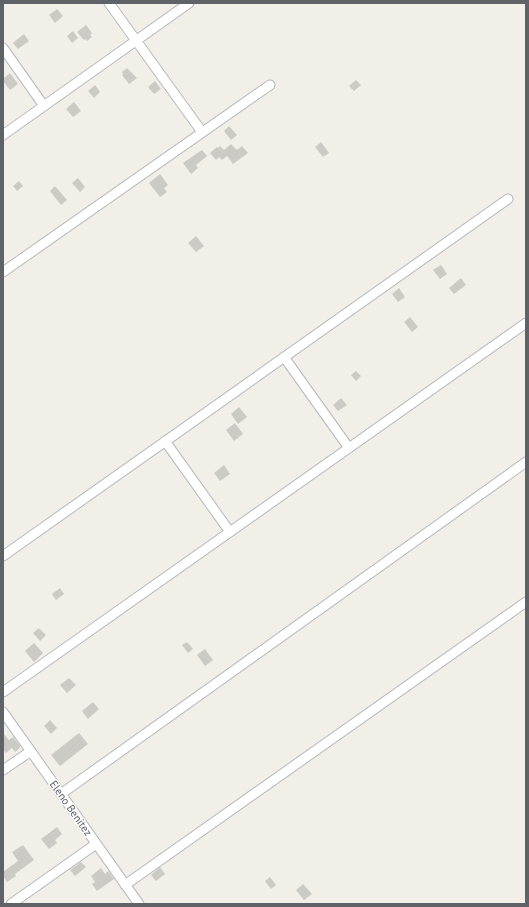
<svg xmlns="http://www.w3.org/2000/svg" width="529" height="907" font-family="'PT Sans',sans-serif">
<rect width="100%" height="100%" fill="#f1efe8"/>
<path fill="#cccac5" d="M57 9 63 16 55 23 49 15Z
M86 25 92 33 90 35 92 37 87 41 85 39 84 40 77 32Z
M73 31 78 38 72 43 67 36Z
M24 34 29 41 18 49 13 43Z
M127 68 137 78 129 84 122 75 123 74 122 72Z
M10 73 18 84 10 90 3 81V79Z
M356 80 361 85 354 91 349 86Z
M155 81 161 89 154 94 148 87Z
M95 85 100 92 94 98 88 91Z
M74 102 81 111 73 117 66 109Z
M229 126 237 135 231 140 224 131Z
M321 142 329 153 323 157 315 147Z
M231 144 237 150 242 146 248 153 233 164 227 156 222 160 219 157 216 160 210 153 217 147 218 148 220 146 224 150Z
M202 150 207 156 196 165 198 168 191 174 183 163Z
M160 174 168 185 164 188 167 192 160 197 149 183Z
M78 178 85 187 80 192 72 183Z
M19 181 23 186 17 191 13 186Z
M55 186 67 200 61 205 50 191Z
M196 236 204 246 196 252 188 243Z
M441 265 447 274 440 279 433 270Z
M461 278 466 285 454 294 449 288Z
M399 288 405 297 398 302 392 294Z
M410 317 418 327 412 332 404 322Z
M356 371 361 376 356 381 351 375Z
M341 398 347 405 338 411 333 405Z
M239 407 247 417 238 424 231 414Z
M235 423 243 434 234 441 226 430Z
M224 465 230 474 220 481 214 473Z
M60 588 64 594 56 600 52 594Z
M39 628 46 635 40 641 33 633Z
M187 642 193 649 188 653 182 645Z
M34 643 43 653 34 662 25 651Z
M205 649 213 660 205 666 197 655Z
M69 678 76 685 67 693 60 685Z
M93 702 99 709 88 719 82 711Z
M50 720 57 728 51 734 44 726Z
M3 733 9 740 13 737 20 746 19 749 15 752 12 748 6 753 3 749Z
M79 733 88 744 60 766 51 755Z
M57 827 62 834 55 840 57 843 49 849 41 839Z
M23 845 34 860 15 874 16 876 7 882 3 876V872L18 861 12 852Z
M81 862 86 867 75 876 70 870Z
M160 867 165 874 156 881 151 875Z
M101 868 105 874 108 871 114 879 97 891 92 884 95 882 91 876Z
M270 877 276 885 271 889 265 881Z
M303 884 312 894 304 900 296 890Z"/>
<g fill="none" stroke-linecap="round" stroke-linejoin="round">
<defs>
<path id="minor" d="M109 3 202 132
M3 48 44 106
M3 135 189 3
M3 272 270 85
M284 357 349 448
M165 441 230 532
M3 556 508 199
M3 692 526 323
M3 712 139 904
M3 770 31 751
M61 794 526 462
M125 885 526 602
M11 904 96 844"/>
</defs>
<use href="#minor" stroke="#b5b8bc" stroke-width="11"/>
<use href="#minor" stroke="#fff" stroke-width="9"/>
</g>
<g text-anchor="middle" stroke-width="3" stroke-linejoin="round" paint-order="stroke">
<g font-size="11" fill="#5f6368" stroke="#fff">
<text transform="translate(71 808) rotate(55)" y="4">Eleno Benitez</text>
</g>
</g>
<rect width="529" height="907" fill="none" stroke="#5f6368" stroke-width="8"/>
</svg>
